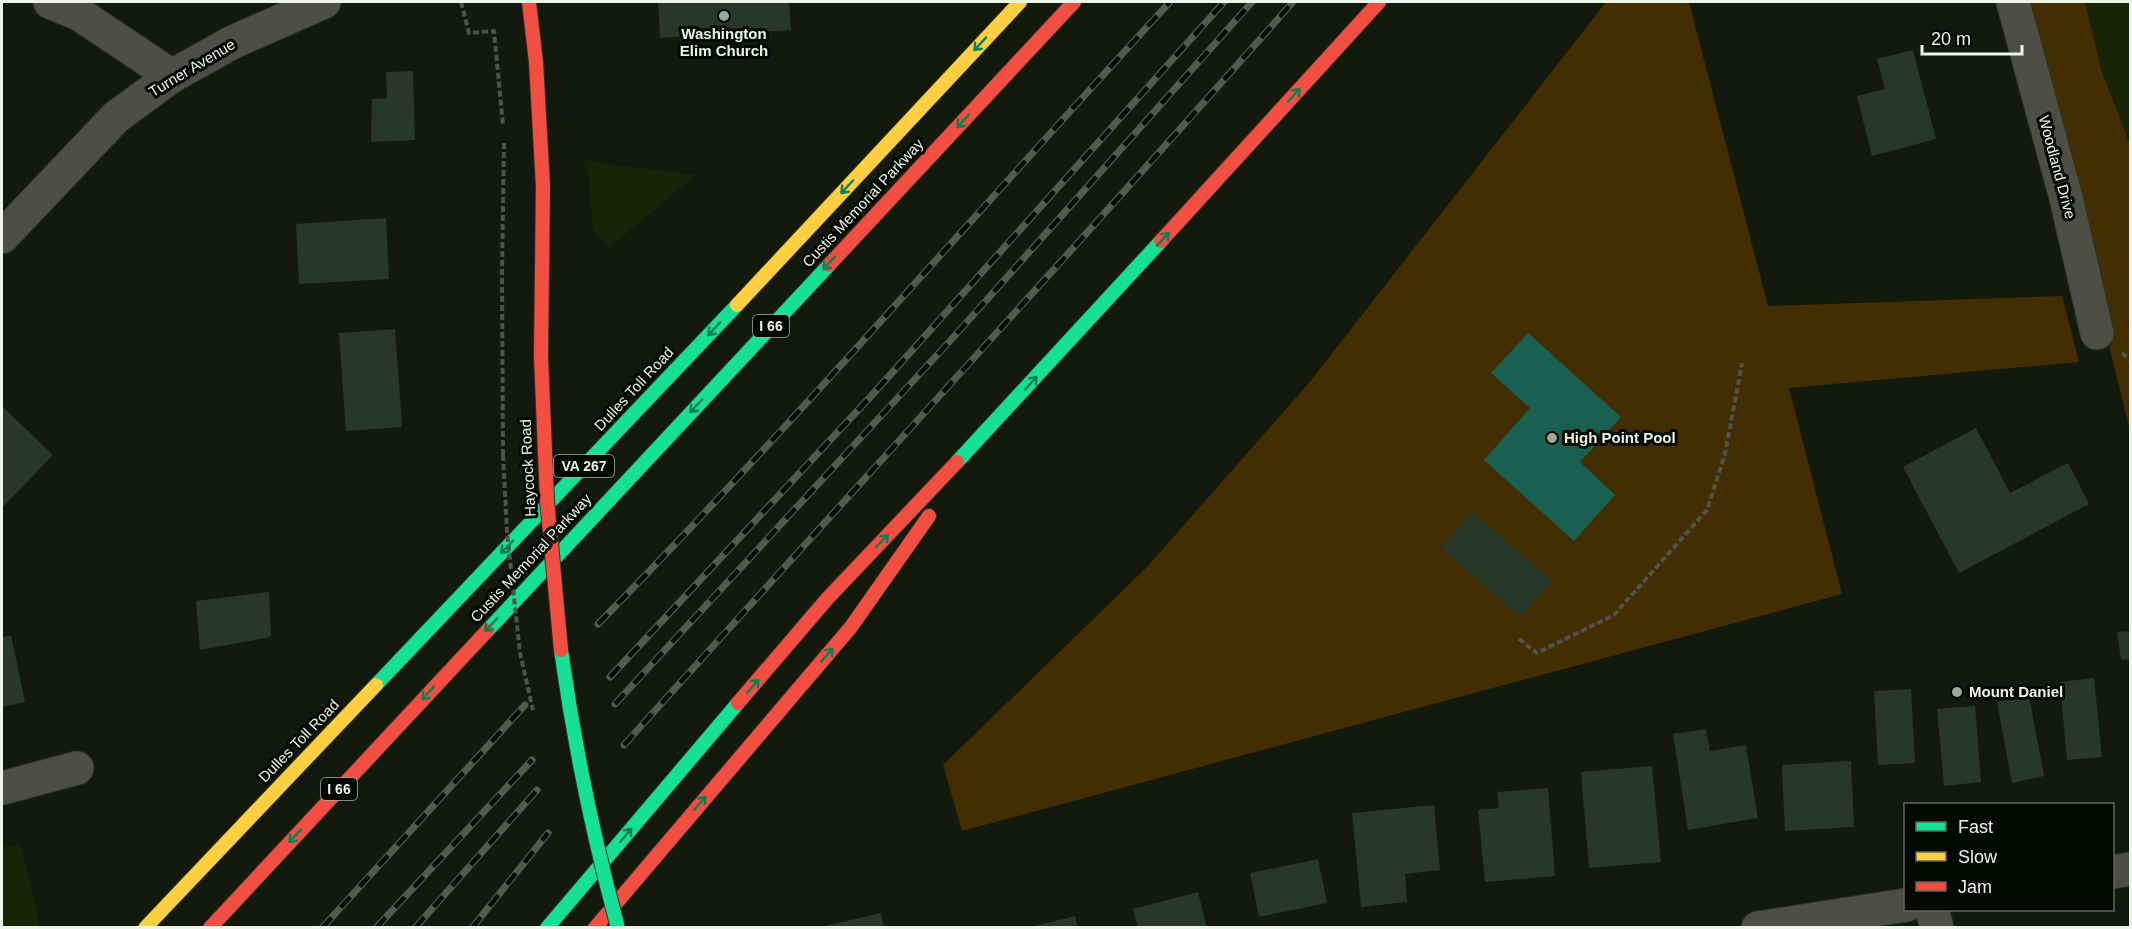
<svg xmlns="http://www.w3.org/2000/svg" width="2132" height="929" font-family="Helvetica,sans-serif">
<rect width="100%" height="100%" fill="#14190d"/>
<path fill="#182408" d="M2085 2H2130V145L2101 69Z
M587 161 607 164 696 175 609 248 593 229Z
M21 844 40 927H2V847Z"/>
<path fill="#432d02" d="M1606 2H1689L1768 306 2062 296 2079 362 1789 388 1842 594 962 831 943 765 1147 567 1309 383Z
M2025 2H2085L2101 69 2130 145V431Z"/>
<path fill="#196053" d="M1528 333 1621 417 1580 462 1615 495 1574 541 1484 460 1530 408 1491 373Z"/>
<path fill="#27372a" d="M658 2H789L791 30 660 38Z
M1913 50 1936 139 1872 156 1857 96 1885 89 1877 59Z
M413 71 415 140 371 142 372 99 387 98 386 72Z
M386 218 389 279 299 284 296 224Z
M395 329 402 427 346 431 339 333Z
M2 406 53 455 2 508Z
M1976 428 2010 493 2068 463 2089 504 1959 573 1903 467Z
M1472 512 1552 581 1520 617 1441 548Z
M269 592 271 637 200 650 196 601Z
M2130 631V659L2121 660 2117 632Z
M11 635 25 702 2 707V638Z
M2094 678 2102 757 2067 760 2060 682Z
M1911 689 1915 763 1878 765 1874 691Z
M2029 696 2044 776 2012 783 1997 702Z
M1975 706 1981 782 1944 786 1937 709Z
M1706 729 1710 751 1746 745 1758 818 1688 830 1673 734Z
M1851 761 1854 827 1785 831 1782 765Z
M1652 766 1661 862 1589 868 1581 772Z
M1548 788 1555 876 1485 882 1478 810 1499 808 1497 792Z
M1434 805 1440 870 1405 874 1407 902 1361 907 1352 813Z
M1318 859 1327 903 1259 917 1250 873Z
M1198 892 1207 928H1138L1133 909Z
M881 913 884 928H821V927Z
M1075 916 1078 928H1032L1031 927Z"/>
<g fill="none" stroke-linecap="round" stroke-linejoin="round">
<defs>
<path id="street" d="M50 2 79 14 172 76
M2013 2 2066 198 2097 333
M2 237 116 117 172 76 233 42 324 2
M2 788 77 768
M2112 872 2130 869
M1932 910 1937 928
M1758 928 1906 905"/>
<path id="fast" d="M957 462 1161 241
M487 631 829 265
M376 685 737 305
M547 928 738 703"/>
<path id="slow" d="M737 305 1020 2
M145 928 376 685"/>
<path id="jam" d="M529 2 536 62 543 186 541 356
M1161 241 1379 2
M829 265 1074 2
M738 703 827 599 957 462
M210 928 487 631
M595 928 851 627 929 516"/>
</defs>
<use href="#street" stroke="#2e3328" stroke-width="35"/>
<use href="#fast" stroke="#2e3328" stroke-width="16"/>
<use href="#slow" stroke="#2e3328" stroke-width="16"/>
<use href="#jam" stroke="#2e3328" stroke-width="16"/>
<path stroke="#515349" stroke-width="4" stroke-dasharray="6 3" stroke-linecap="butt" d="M461 2 469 33 494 31 503 125
M2122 353 2130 360
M503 455 502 273 504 141
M1519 639 1537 653 1614 615 1707 510 1725 454 1742 363"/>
<use href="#street" stroke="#4d4e44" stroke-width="33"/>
<use href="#fast" stroke="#16e098" stroke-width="14"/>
<use href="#slow" stroke="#ffcf43" stroke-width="14"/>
<use href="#jam" stroke="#f24e42" stroke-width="14"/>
<defs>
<path id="rail" d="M598 624C795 423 979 209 1170 2
M610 677 873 394 1224 2
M615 704 950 341 1252 2
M624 745C847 497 1072 252 1293 2
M322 928 525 705
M376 928 532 760
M415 928 537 790
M472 928 548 833"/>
</defs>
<use href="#rail" stroke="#56594e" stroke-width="7"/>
<use href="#rail" stroke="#040802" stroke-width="4.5" stroke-dasharray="14" stroke-linecap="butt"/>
<defs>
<path id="fast-bridge" d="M561 650C574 744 593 836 618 928"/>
<path id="jam-bridge" d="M541 356 547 500 561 650"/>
</defs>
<use href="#fast-bridge" stroke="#2e3328" stroke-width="16" stroke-linecap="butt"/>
<use href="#jam-bridge" stroke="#2e3328" stroke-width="16" stroke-linecap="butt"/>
<path stroke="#515349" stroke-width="4" stroke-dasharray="6 3" stroke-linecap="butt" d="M503 455 507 532 520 653 533 710"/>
<use href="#fast-bridge" stroke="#16e098" stroke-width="14"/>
<use href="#jam-bridge" stroke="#f24e42" stroke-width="14"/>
</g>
<defs><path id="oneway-shaft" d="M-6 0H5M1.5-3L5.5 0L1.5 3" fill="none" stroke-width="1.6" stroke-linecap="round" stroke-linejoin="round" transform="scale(1.5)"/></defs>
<g stroke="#0e7f54">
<use href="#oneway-shaft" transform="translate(980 44) rotate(133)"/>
<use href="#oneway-shaft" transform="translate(1294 95) rotate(-48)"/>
<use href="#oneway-shaft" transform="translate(963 121) rotate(133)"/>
<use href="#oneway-shaft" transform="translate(847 187) rotate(133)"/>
<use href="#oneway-shaft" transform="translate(1163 239) rotate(-48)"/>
<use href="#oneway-shaft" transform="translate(829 263) rotate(133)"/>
<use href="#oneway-shaft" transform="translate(714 329) rotate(133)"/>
<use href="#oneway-shaft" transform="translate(1031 383) rotate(-48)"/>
<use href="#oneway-shaft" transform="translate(696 406) rotate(133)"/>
<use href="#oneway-shaft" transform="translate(882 541) rotate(-46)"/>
<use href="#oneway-shaft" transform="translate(507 547) rotate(134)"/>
<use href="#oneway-shaft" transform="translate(491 625) rotate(133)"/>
<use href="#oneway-shaft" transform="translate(827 655) rotate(-49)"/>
<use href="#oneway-shaft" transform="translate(753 686) rotate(-50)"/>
<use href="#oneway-shaft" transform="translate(428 693) rotate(133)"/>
<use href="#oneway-shaft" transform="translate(700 803) rotate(-49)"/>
<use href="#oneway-shaft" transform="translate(626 835) rotate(-50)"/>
<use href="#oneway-shaft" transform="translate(295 836) rotate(133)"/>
</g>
<g fill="#a1a89a" stroke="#040802" stroke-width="2">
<circle cx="724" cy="16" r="6"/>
<circle cx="1552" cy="438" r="6"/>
<circle cx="1957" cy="692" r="6"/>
</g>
<g text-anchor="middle" stroke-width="6" stroke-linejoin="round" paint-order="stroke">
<g fill="#040802" stroke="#a7aea2" stroke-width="1.5">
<rect x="753" y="315" width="36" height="22" rx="4.5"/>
<rect x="554" y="455" width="60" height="22" rx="4.5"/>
<rect x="321" y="778" width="36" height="22" rx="4.5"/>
</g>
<g font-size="14" font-weight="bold" fill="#edf5e6">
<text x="771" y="331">I 66</text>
<text x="584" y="471">VA 267</text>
<text x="339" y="794">I 66</text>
</g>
<g font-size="15" font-weight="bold" fill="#edf5e6" stroke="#040802" text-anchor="start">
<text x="724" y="39" text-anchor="middle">Washington<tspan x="724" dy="17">Elim Church</tspan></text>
<text x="1564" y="443">High Point Pool</text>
<text x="1969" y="697">Mount Daniel</text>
</g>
<g font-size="15" fill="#edf5e6" stroke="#040802">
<text transform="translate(192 68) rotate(-31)" y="5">Turner Avenue</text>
<text transform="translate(2057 167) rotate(75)" y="5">Woodland Drive</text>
<text transform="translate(863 203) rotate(-47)" y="5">Custis Memorial Parkway</text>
<text transform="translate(634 389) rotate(-47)" y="5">Dulles Toll Road</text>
<text transform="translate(528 468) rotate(-93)" y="5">Haycock Road</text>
<text transform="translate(531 558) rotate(-47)" y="5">Custis Memorial Parkway</text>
<text transform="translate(299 741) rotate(-46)" y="5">Dulles Toll Road</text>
</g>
</g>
<rect width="2132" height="929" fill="none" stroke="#edf5e6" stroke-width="6"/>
<rect x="1904" y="803" width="210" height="108" fill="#040802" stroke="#61675d" stroke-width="1.5"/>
<rect x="1916" y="822" width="30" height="9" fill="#16e098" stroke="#61675d" stroke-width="1.5"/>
<text x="1958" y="833" font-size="18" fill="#edf5e6">Fast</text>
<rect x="1916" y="852" width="30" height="9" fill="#ffcf43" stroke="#61675d" stroke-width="1.5"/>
<text x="1958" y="863" font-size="18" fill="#edf5e6">Slow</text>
<rect x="1916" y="882" width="30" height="9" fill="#f24e42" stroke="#61675d" stroke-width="1.5"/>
<text x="1958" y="893" font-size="18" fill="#edf5e6">Jam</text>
<path d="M1922 45v9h100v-9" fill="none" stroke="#edf5e6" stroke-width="3"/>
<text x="1931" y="45" font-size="18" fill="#edf5e6" stroke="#040802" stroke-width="4.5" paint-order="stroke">20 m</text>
</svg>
